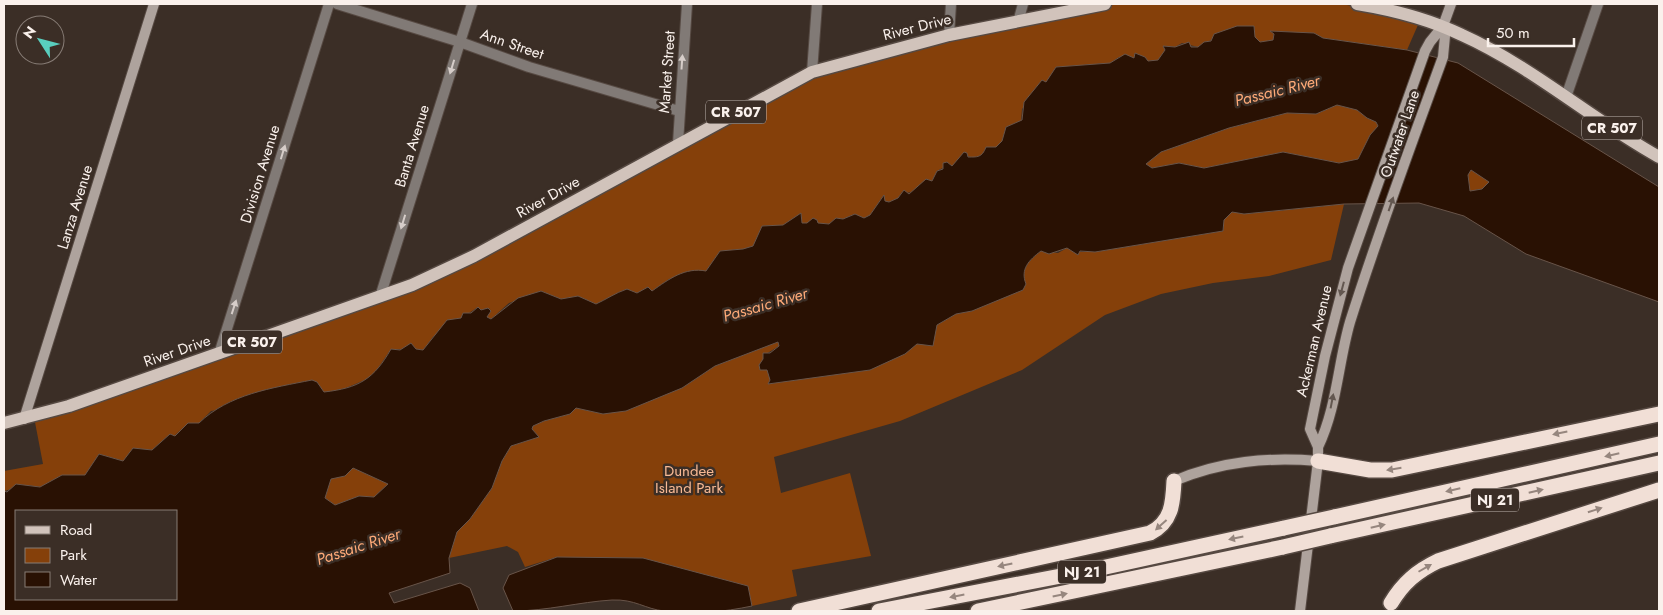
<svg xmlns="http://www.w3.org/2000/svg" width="1663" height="615" font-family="Jost,sans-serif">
<rect width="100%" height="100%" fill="#3b2e26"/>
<path fill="#85400a" d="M1113 4H1341L1421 18 1407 50 1323 38 1314 33 1274 34 1273 40 1260 42 1255 37 1253 30 1237 26 1198 47 1182 43 1175 47 1163 46 1165 50 1158 60 1148 61 1135 53 1134 58 1119 57 1110 63 1056 67 1048 80 1022 109 1021 121 1006 127 1002 141 996 148H986L983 154 975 159 963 154 960 160 952 166 948 165 937 171 932 181 926 179C918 187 914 195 902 192L898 198 889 202 885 201 883 196 870 215 864 218 854 214 843 219 836 218 829 224 802 223 801 213 783 225 762 226 753 246 744 249 720 251 706 271 669 279 652 291 648 287 637 293C620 288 611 298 596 304L578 296 561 299 541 291 509 303 491 319 486 318 491 311 489 308 481 310 478 307 433 337 423 350 391 349 372 377 341 390 211 411 199 423H188L174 436 170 434 152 450 133 448 124 461 99 454 85 475H62L40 487 27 485 4 491V471L43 464 34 417 474 256 812 72 949 35Z
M1337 105 1357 110 1367 118 1376 122 1378 127 1370 135 1358 160 1339 163 1283 152 1204 168 1179 163 1152 168 1146 164 1161 152 1229 128 1287 113 1316 114Z
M1471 170 1490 182 1482 189 1470 191 1468 175Z
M1344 204 1331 260 1269 276 1213 283 1161 294 1105 315 1022 370 900 421 774 457 781 493 850 473 871 556 792 570 797 596 752 606 747 586 557 557 525 567 518 552 507 546 449 558 457 532 470 519 492 488 502 461 511 446 539 437 532 429 533 426 544 421 570 414 576 408 603 414 682 388 715 366 778 342 779 346 766 354 770 380 768 384 905 354 937 325 956 314 972 311 1023 276C1025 264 1031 259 1041 251L1058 253 1067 248 1079 252H1095L1223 231 1224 220 1232 212 1244 214Z
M353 468 388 484 374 497 359 496 335 505 325 498 331 478 345 476Z"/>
<path fill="#291103" stroke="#685449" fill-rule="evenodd" d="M1237 26H1254L1255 37 1260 42 1273 40 1274 34 1270 31 1314 33 1323 38 1407 50 1458 63 1659 187V302L1526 254 1464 216 1419 203 1344 204 1244 214 1232 212 1224 220 1223 231 1095 252 1080 251 1078 255 1067 248 1049 254 1041 251C1029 260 1020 269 1026 284L1023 290 972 311 956 314 937 325 933 346 917 344 905 354 870 370 768 384 770 380 767 370H760L759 365 763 359V353H770L779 346 778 342 715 366 682 388 626 411 603 414 576 408 570 414 544 421 533 426 532 429 539 437 511 446 502 461 492 488 470 519 457 532 449 558 450 573 389 593 394 603 460 583 470 588 479 611H4V491L7 492 16 484 40 487 62 475H85L99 454 123 461 133 448 152 450 170 434 175 436 188 423H199C229 394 272 388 312 380L317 382 324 392C359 388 374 379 391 349L400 350 411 343 416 349 423 350 447 320 461 318 463 313H471L478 307 481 310 488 308 491 311 487 317 491 319 518 298 541 291 561 299 578 296 596 304C607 299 615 293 627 289L637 293 648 287 652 291C669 279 685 267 706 271L720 251 743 249 753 246 762 226 783 225 801 213 802 223H807L813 218 817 220 818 223 829 224 836 218 843 219 855 214 864 218 870 215 884 195 885 201 889 202 898 198 904 190 909 194 926 179 932 181 937 171 943 169V163L947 162 952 166 964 152 967 153 968 157C977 157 982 158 986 147H996L1002 141 1006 127 1022 120 1024 102 1042 80 1046 82 1056 67 1110 63 1125 54 1134 58 1135 53 1145 57 1148 61 1158 60 1165 50 1163 46 1175 47 1189 42 1191 47H1198L1204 42 1211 41 1214 34ZM1337 105 1357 110 1367 118 1376 122 1378 126 1370 135 1358 159 1339 163 1283 152 1204 168 1179 163 1152 168 1146 164 1161 152 1229 128 1287 113 1316 114ZM1471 170 1489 182 1482 189 1470 191 1468 175ZM353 468 388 484 374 497 359 496 335 505 325 498 331 479 345 476ZM16 511H176V599H16Z
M557 557 643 558 748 586 752 606C724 612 692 615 664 611 645 609 635 599 612 600 579 602 547 611 513 611L503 588 509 575Z"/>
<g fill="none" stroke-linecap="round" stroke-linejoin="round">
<defs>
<path id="street" d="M337 4 460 42 529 67 679 111
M1018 22 1023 4
M949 35 951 4
M812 72 817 4
M1566 97 1598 4
M678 143 687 4
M380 297 472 4
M219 354 329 4"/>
<path id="secondary" d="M24 419 154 4
M1318 447C1337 408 1338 363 1350 322 1378 233 1411 145 1443 57L1445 36 1443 26
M1174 481C1221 461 1268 457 1318 461
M1300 611 1318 461V447L1310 429 1325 356 1348 268 1425 51 1430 42 1443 26 1451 4"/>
<path id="primary" d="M1357 4C1394 10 1429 19 1462 35 1533 67 1592 120 1659 157
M4 423 69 406 412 285 474 256 812 72 949 35 1105 4"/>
<path id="highway" d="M1318 461 1370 470H1392L1659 414
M1334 517 1659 444
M1330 536 1659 463
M1391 603C1403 583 1417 571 1438 561L1659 490
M799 611 1150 533C1172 522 1173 503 1174 481
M879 611 1092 570 1284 528
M978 611 1283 547"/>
</defs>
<use href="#street" stroke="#564942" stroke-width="12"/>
<use href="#secondary" stroke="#564942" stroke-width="12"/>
<use href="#primary" stroke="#564942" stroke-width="15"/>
<use href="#highway" stroke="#564942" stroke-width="18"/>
<use href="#street" stroke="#817a76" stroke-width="10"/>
<use href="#secondary" stroke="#aea39d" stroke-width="10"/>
<use href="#primary" stroke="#d1c3bb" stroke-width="12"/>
<use href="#highway" stroke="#f1dfd6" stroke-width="15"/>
<defs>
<path id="highway-bridge" d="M1284 528 1334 517
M1283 547 1330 536"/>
</defs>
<use href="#highway-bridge" stroke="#564942" stroke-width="18" stroke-linecap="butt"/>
<use href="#highway-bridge" stroke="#f1dfd6" stroke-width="15"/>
</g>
<defs><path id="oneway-solid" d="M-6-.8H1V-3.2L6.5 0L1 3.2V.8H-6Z" transform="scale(1.25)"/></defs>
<g fill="#d6cdc9">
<use href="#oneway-solid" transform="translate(682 62) rotate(-86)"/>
<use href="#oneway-solid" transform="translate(452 67) rotate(107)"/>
<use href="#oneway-solid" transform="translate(283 152) rotate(-73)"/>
<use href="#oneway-solid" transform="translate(403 222) rotate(107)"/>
<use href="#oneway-solid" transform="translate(234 307) rotate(-72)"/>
</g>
<g fill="#635750">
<use href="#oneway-solid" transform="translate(1391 204) rotate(-71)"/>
<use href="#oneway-solid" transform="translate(1342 289) rotate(105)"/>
<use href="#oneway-solid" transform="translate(1332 401) rotate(-79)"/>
</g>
<g fill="#96867e">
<use href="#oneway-solid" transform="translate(1560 433) rotate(168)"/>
<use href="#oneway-solid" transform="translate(1612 455) rotate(167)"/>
<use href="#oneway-solid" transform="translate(1394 469) rotate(171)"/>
<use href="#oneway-solid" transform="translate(1453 490) rotate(167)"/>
<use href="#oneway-solid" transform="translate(1536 491) rotate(-13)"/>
<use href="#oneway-solid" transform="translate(1595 510) rotate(-18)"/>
<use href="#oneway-solid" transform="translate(1161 525) rotate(138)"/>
<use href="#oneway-solid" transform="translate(1378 526) rotate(-13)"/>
<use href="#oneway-solid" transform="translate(1236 538) rotate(168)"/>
<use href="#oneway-solid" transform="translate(1005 565) rotate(168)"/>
<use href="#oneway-solid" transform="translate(1425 568) rotate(-30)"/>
<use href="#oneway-solid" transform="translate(1060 595) rotate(-12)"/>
<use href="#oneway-solid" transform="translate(957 596) rotate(169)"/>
</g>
<g text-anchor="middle" stroke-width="5" stroke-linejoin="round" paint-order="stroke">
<g fill="#3b2e26" stroke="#c1b6b1" stroke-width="1">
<rect x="706" y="100.5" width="60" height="23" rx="4"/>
<rect x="1582" y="116.5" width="60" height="23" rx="4"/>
<rect x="222" y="330.5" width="60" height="23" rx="4"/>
<rect x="1471" y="488.5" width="48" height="23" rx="4"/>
<rect x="1058" y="560.5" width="48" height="23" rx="4"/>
</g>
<g font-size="14" font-weight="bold" fill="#faf1ec">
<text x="736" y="117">CR 507</text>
<text x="1612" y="133">CR 507</text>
<text x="252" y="347">CR 507</text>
<text x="1495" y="505">NJ 21</text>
<text x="1082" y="577">NJ 21</text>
</g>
<g font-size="15" fill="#faf1ec" stroke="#3b2e26">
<text transform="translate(917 27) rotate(-14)" y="5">River Drive</text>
<text transform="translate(512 44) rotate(19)" y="5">Ann Street</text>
<text transform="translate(667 72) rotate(-86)" y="5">Market Street</text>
<text transform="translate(1400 134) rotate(-71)" y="5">Outwater Lane</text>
<text transform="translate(412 146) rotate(-73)" y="5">Banta Avenue</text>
<text transform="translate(260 174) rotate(-73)" y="5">Division Avenue</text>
<text transform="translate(548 197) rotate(-29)" y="5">River Drive</text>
<text transform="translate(75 207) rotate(-73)" y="5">Lanza Avenue</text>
<text transform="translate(1314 341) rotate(-77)" y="5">Ackerman Avenue</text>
<text transform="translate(177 351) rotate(-19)" y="5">River Drive</text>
</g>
<g font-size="15" fill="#f8b994" stroke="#3b2e26">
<text x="689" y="476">Dundee<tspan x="689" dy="17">Island Park</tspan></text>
</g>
<g font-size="16" font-style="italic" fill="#feaa78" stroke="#3b2e26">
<text transform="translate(1277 90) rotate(-14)" y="6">Passaic River</text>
<text transform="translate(765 304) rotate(-16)" y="6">Passaic River</text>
<text transform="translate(358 546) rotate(-18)" y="6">Passaic River</text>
</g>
</g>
<rect width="1663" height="615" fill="none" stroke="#faf1ec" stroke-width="10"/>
<rect x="15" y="510" width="162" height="90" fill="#3b2e26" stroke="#877c75"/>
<rect x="25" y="526" width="25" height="8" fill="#d1c3bb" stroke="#877c75"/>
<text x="60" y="535" font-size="15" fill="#faf1ec">Road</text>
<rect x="25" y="548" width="25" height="15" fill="#85400a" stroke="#877c75"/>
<text x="60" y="560" font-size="15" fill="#faf1ec">Park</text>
<rect x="25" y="572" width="25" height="15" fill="#291103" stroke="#877c75"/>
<text x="60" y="585" font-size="15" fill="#faf1ec">Water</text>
<g transform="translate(40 40) rotate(306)"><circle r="24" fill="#3b2e26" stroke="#877c75"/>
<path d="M0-4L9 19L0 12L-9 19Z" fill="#59cebe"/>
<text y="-8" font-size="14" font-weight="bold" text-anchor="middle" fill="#faf1ec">N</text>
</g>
<path d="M1488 38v8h86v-8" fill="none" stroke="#faf1ec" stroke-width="2.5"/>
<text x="1496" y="38" font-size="15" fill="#faf1ec" stroke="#3b2e26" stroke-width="4" paint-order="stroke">50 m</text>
</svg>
